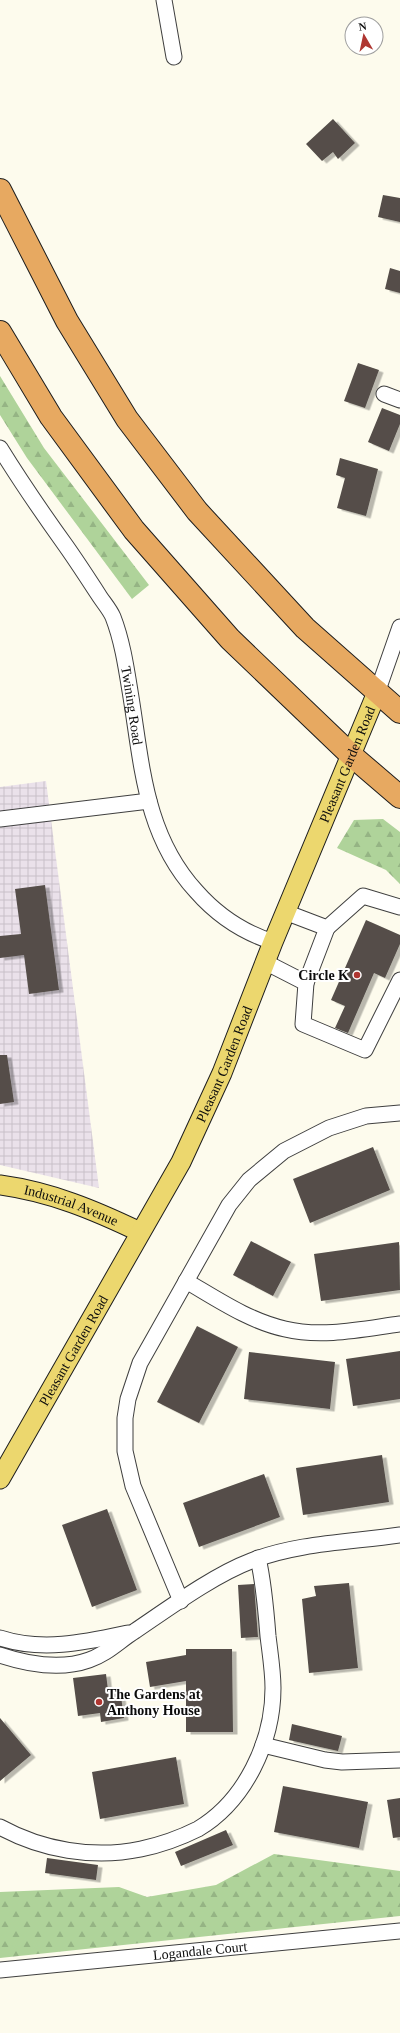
<svg xmlns="http://www.w3.org/2000/svg" width="400" height="2033" font-family="'Times New Roman',serif">
<defs>
<pattern id="industrial-grid" width="8" height="8" patternUnits="userSpaceOnUse"><rect width="8" height="8" fill="#eae1ea"/><path d="M0 4h8M4 0v8" fill="none" stroke="#c8c0c8"/></pattern>
<pattern id="forest-firs" width="22" height="20" patternUnits="userSpaceOnUse"><rect width="22" height="20" fill="#afd39a"/><path d="M5 1l3.5 6h-7zM16 11l3.5 6h-7z" fill="#95b484"/></pattern>
<filter id="shadow"><feDropShadow dx="4.5" dy="2.5" stdDeviation="0" flood-color="#0004"/></filter>
</defs>
<rect width="100%" height="100%" fill="#fdfbed"/>
<path fill="url(#industrial-grid)" d="M46 781 99 1188 0 1165V787Z"/>
<path fill="url(#forest-firs)" d="M0 376 44 448 149 585 132 599 27 458 0 415Z
M383 819 400 832V884L386 870 337 848 354 820Z
M274 1854 400 1871V1916L0 1958V1892L119 1887 147 1897 216 1885Z"/>
<path fill="#544e49" filter="url(#shadow)" d="M333 119 355 143 338 159 333 152 322 161 306 144Z
M383 195 400 198V222L378 217Z
M390 268 400 271V293L385 289Z
M358 363 379 370 365 408 344 401Z
M382 408 400 415V424L389 451 368 442Z
M340 458 378 469 366 516 337 508 345 478 336 475Z
M45 885 59 990 29 994 24 955 0 958V936L21 934 15 889Z
M366 920 400 935V944L385 978 374 973 348 1033 335 1028 345 1006 331 1000Z
M0 1055H7L14 1102 0 1104Z
M373 1147 390 1190 310 1223 293 1179Z
M251 1241 291 1262 273 1296 233 1275Z
M399 1242 400 1290 321 1301 314 1254Z
M197 1326 238 1347 199 1423 157 1402Z
M400 1351V1399L353 1406 346 1359Z
M249 1352 335 1362 330 1409 244 1399Z
M382 1455 389 1502 303 1515 296 1468Z
M264 1474 280 1517 199 1547 183 1503Z
M107 1509 137 1590 92 1607 62 1525Z
M349 1583 358 1668 309 1673 302 1599 316 1596 314 1586Z
M254 1584 258 1637 241 1638 238 1585Z
M186 1649H232L233 1732H186V1681L150 1687 146 1662 186 1655Z
M106 1674 108 1690 120 1689 124 1718 101 1722 100 1713 78 1716 73 1678Z
M0 1718 31 1755 0 1781Z
M292 1724 342 1736 338 1751 289 1740Z
M176 1757 184 1804 100 1819 92 1772Z
M283 1786 368 1802 359 1848 274 1832Z
M400 1798V1837L393 1838 387 1800Z
M226 1830 233 1845 181 1866 175 1852Z
M47 1858 98 1865 96 1880 45 1873Z"/>
<g fill="none" stroke-linecap="round" stroke-linejoin="round">
<defs>
<g id="minor">
<path d="M164 0 174 57"/>
<path d="M384 394 400 400"/>
<path id="s1" d="M0 448C21 482 43 514 66 546 78 563 89 580 100 597 104 603 110 610 113 617 122 640 126 666 130 691 142 763 144 834 196 891 217 915 242 932 273 942"/>
<path d="M378 690 400 627"/>
<path d="M0 819 149 801"/>
<path d="M285 912 327 928 363 896 400 907"/>
<path d="M265 962 306 983 303 1024 365 1050 400 980"/>
<path d="M306 983 327 928"/>
<path d="M186 1281C217 1299 249 1321 285 1329 322 1338 363 1329 400 1324"/>
<path d="M181 1601 133 1486 125 1451V1418L128 1399 140 1363 229 1205 249 1180 284 1151 329 1128 366 1116 400 1113"/>
<path d="M0 1638C43 1652 86 1642 128 1633"/>
<path d="M0 1655C27 1664 61 1670 89 1660 107 1654 119 1641 135 1631 169 1608 214 1575 251 1561 296 1543 352 1542 400 1535"/>
<path d="M263 1745 325 1760 342 1762 400 1760"/>
<path d="M0 1827C42 1850 93 1859 141 1849 160 1845 180 1838 198 1829 245 1801 273 1742 273 1688 273 1671 270 1653 268 1636 266 1610 264 1584 258 1558"/>
<path id="s2" d="M0 1970 400 1931"/>
</g>
<g id="major">
<path id="s3" d="M0 1185C51 1192 94 1210 140 1232"/>
<path id="s4" d="M0 1479 181 1162 222 1073 273 942 378 690"/>
</g>
<path id="highway" d="M0 190 67 321 127 419 197 511 305 628 400 712
M0 332 51 417 134 530 230 639 351 755 400 797"/>
</defs>
<use href="#minor" stroke="#3f3f3f" stroke-width="17"/>
<use href="#major" stroke="#1d1d1d" stroke-width="21"/>
<use href="#highway" stroke="#1d1d1d" stroke-width="24"/>
<use href="#minor" stroke="#fff" stroke-width="15"/>
<use href="#major" stroke="#ecd76e" stroke-width="19"/>
<use href="#highway" stroke="#e7a961" stroke-width="22"/>
</g>
<g fill="#af3631" stroke="#fff" stroke-width="1.5">
<circle cx="357" cy="975" r="4"/>
<circle cx="99" cy="1702" r="4"/>
</g>
<g text-anchor="middle" stroke-width="4" stroke-linejoin="round" paint-order="stroke">
<g font-size="14" fill="#0c0c0c" stroke="#fff">
<text dy="5" stroke="none"><textPath href="#s1" startOffset="294">Twining Road</textPath></text>
<text dy="5" stroke="none"><textPath href="#s4" startOffset="796">Pleasant Garden Road</textPath></text>
<text dy="5" stroke="none"><textPath href="#s4" startOffset="472">Pleasant Garden Road</textPath></text>
<text dy="5" stroke="none"><textPath href="#s3" startOffset="74">Industrial Avenue</textPath></text>
<text dy="5" stroke="none"><textPath href="#s4" startOffset="148">Pleasant Garden Road</textPath></text>
<text dy="5" stroke="none"><textPath href="#s2" startOffset="201">Logandale Court</textPath></text>
</g>
<g font-size="14" font-weight="bold" fill="#0c0c0c" stroke="#fff" text-anchor="end">
<text x="349" y="980">Circle K</text>
<text x="107" y="1699" text-anchor="start">The Gardens at<tspan x="107" dy="16">Anthony House</tspan></text>
</g>
</g>
<g transform="translate(364 36) rotate(351)"><circle r="19" fill="#ffffff" stroke="#9e9e9e"/>
<path d="M0-3L7 15L0 10L-7 15Z" fill="#af3631"/>
<text y="-6" font-size="11" font-weight="bold" text-anchor="middle" fill="#0c0c0c">N</text>
</g>
</svg>
